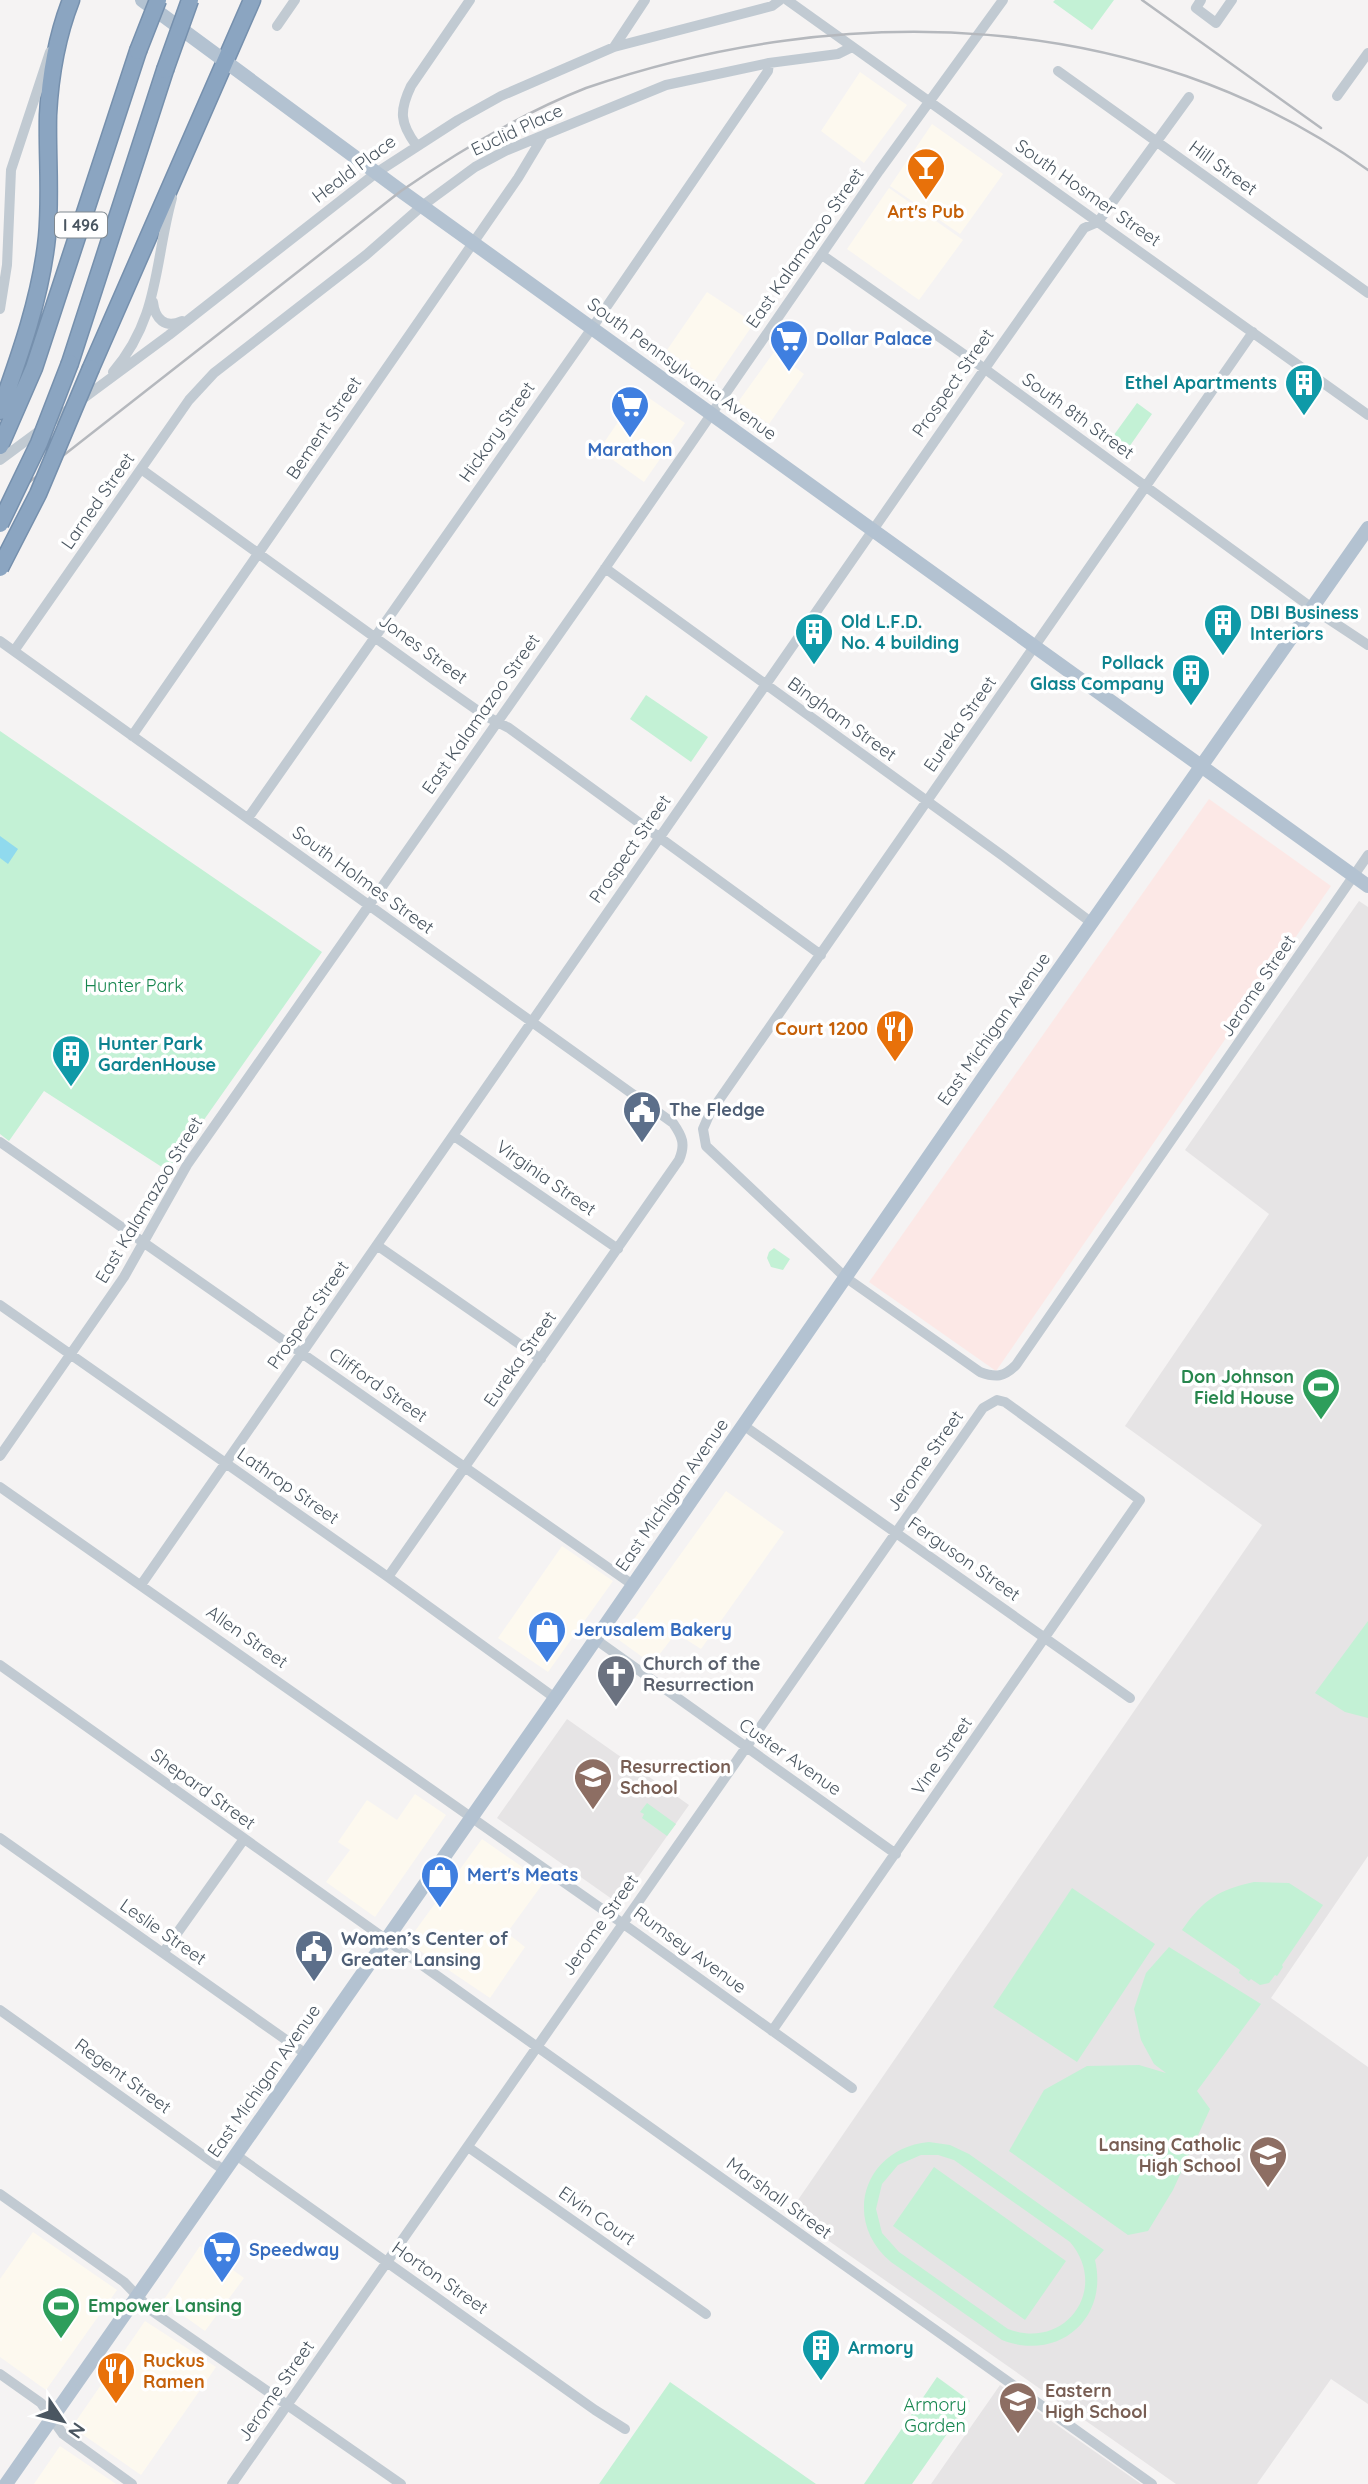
<svg xmlns="http://www.w3.org/2000/svg" width="1368" height="2484" font-family="Quicksand,sans-serif">
<rect width="100%" height="100%" fill="#f5f3f3"/>
<path fill="#fdf9ef" d="M860 72 907 105 864 163 821 131Z
M932 124 1003 174 960 234 890 186Z
M889 188 963 240 919 300 847 249Z
M707 292 754 323 713 383 667 350Z
M774 352 804 374 769 424 738 402Z
M639 391 685 423 644 482 599 450Z
M726 1491 784 1532 701 1649 676 1633 652 1664 619 1640Z
M562 1546 613 1581 548 1672 498 1638Z
M415 1794 446 1815 375 1917 326 1882 350 1850 338 1842 367 1800 397 1820Z
M482 1839 544 1882 507 1933 525 1947 490 1998 407 1942Z
M33 2232 117 2290 46 2390 0 2357V2279Z
M200 2246 244 2278 205 2331 163 2301Z
M145 2321 216 2367 141 2475 72 2427Z
M60 2446 116 2484H34Z"/>
<path fill="#e6e4e5" d="M1359 901 1368 907V1856L1271 1998 1368 2067V2404L1331 2379 1257 2484H1176L789 2213 1262 1525 1125 1426 1269 1214 1185 1150Z
M567 1719 689 1805 619 1904 497 1818Z
M1000 2385 1141 2484H931Z"/>
<path fill="#fce8e6" d="M1209 799 1331 886 996 1371 869 1282Z"/>
<path fill="#c3f1d5" fill-rule="evenodd" d="M1055 0H1114L1092 30 1053 2Z
M1137 403 1152 414 1127 450 1111 439Z
M646 695 708 737 691 762 630 719Z
M0 731 322 952 168 1171 44 1091 9 1141 0 1134Z
M774 1248 790 1259 783 1270 771 1267 767 1258 769 1252Z
M1368 1621V1718L1345 1712 1315 1693Z
M647 1803 676 1824 667 1836 642 1818 644 1814 640 1812Z
M1254 1882 1289 1883 1323 1905 1282 1965 1283 1967 1277 1976 1275 1975 1269 1983 1260 1985 1251 1979 1249 1981 1239 1973 1240 1970 1182 1930C1204 1899 1218 1890 1254 1882Z
M1072 1888 1155 1944 1077 2062 993 2007Z
M1169 1947 1261 2004 1197 2091 1210 2109 1173 2190 1148 2231 1128 2235 1009 2151 1044 2090 1087 2066 1139 2065 1166 2073 1154 2064 1141 2040 1134 2009 1146 1973Z
M929 2142 950 2145 969 2154 1104 2250 1095 2260C1109 2319 1058 2362 1002 2340L891 2262C841 2220 864 2148 929 2142ZM921 2155H938L954 2160 1070 2242C1110 2289 1065 2351 1008 2329L899 2252 882 2233 876 2209 882 2184 898 2165Z
M934 2167 1066 2261 1025 2320 893 2226Z
M937 2377 970 2401 912 2484H864Z
M670 2382 816 2484H599Z"/>
<path fill="#90daee" d="M0 836 18 849 8 864 0 858Z"/>
<g fill="none" stroke-linecap="round" stroke-linejoin="round">
<defs>
<path id="highway" d="M70 363 165 70
M91 368 252 0
M0 411C20 355 41 296 47 237 51 196 47 155 48 115 50 76 57 36 71 0
M0 446 34 368 138 51"/>
</defs>
<use href="#highway" stroke="#7690ad" stroke-width="19"/>
<path stroke="#c1cad2" stroke-width="10" d="M787 0 1368 415
M1201 0 1196 8 1216 23 1232 0
M277 26 295 0
M614 47 645 0
M1058 71 1368 293
M1337 96 1368 53
M416 145C400 123 399 111 411 86L470 0
M822 255 985 369 1312 608 1368 645
M153 302C155 319 165 329 182 321
M0 309 7 265 11 170 50 52
M1253 332 710 1113 703 1129 706 1146 845 1277 980 1372C996 1378 1004 1377 1016 1365L1368 855
M113 372C160 317 154 263 172 198
M0 460 169 335 376 173 458 120 501 96 614 47 772 6 780 0
M141 469 434 680 484 715 509 728 821 955
M605 568 1003 856 1092 923
M0 641 673 1123C682 1136 686 1144 679 1160L388 1577
M14 651 189 400 214 373 366 255 422 206 475 167 505 151 666 85 769 63 838 54 852 47
M132 736 518 178 542 138
M248 818 592 328 768 71 769 63
M454 1136 618 1249
M0 1142 633 1585
M378 1246 541 1359
M0 1305 388 1577 555 1698
M743 1425 1130 1698
M0 1456 124 1277 187 1165 597 580 879 171 1003 0
M0 1487 632 1930 852 2088
M141 1585 993 357 1084 228 1098 222 1189 97
M595 1639 896 1854
M0 1665 1152 2484
M0 1838 306 2054
M163 1953 244 1839
M0 2010 225 2171
M468 2147 706 2314
M236 2155 595 2410 625 2429
M0 2194 124 2282 152 2311 401 2484
M0 2374 41 2403 63 2434 132 2484
M232 2484 983 1408 997 1400 1005 1402 1140 1500 772 2031"/>
<path stroke="#b3c2d1" stroke-width="14" d="M142 0 401 191 1368 886
M6 2484 555 1698 985 1075 1368 528"/>
<use href="#highway" stroke="#8ba5c1" stroke-width="16"/>
<path stroke="#b5b8bd" stroke-width="2.5" d="M1142 0 1321 128
M0 505 401 191C459 151 520 114 586 88 842 0 1141 7 1368 170"/>
<defs>
<path id="highway-bridge" d="M138 51 158 0
M165 70 190 0
M0 524 39 443 70 363
M0 568 38 494 91 368"/>
</defs>
<use href="#highway-bridge" stroke="#7690ad" stroke-width="19" stroke-linecap="butt"/>
<use href="#highway-bridge" stroke="#8ba5c1" stroke-width="16"/>
</g>
<defs>
<symbol id="bar-pin" viewBox="-11 -11 22 30"><path d="M0 17L-7.5 6A9.5 9.5 0 1 1 7.5 6Z" fill="#e8710a" stroke="#fff"/><path d="M-6-5H6L.8 .8V4.5H3.5V6h-7V4.5H-.8V.8Z" fill="#fff"/></symbol>
<symbol id="supermarket-pin" viewBox="-11 -11 22 30"><path d="M0 17L-7.5 6A9.5 9.5 0 1 1 7.5 6Z" fill="#3f7fe0" stroke="#fff"/><path d="M-6-5.5h2.5l.6 2H6L4.5 2H-2.5L-4.4-4H-6ZM-1.5 3.2a1.3 1.3 0 1 0 .1 0ZM3 3.2a1.3 1.3 0 1 0 .1 0Z" fill="#fff"/></symbol>
<symbol id="building-pin" viewBox="-11 -11 22 30"><path d="M0 17L-7.5 6A9.5 9.5 0 1 1 7.5 6Z" fill="#0f9aa8" stroke="#fff"/><path d="M-4-6H4V6H1V3H-1V6H-4ZM-2.5-4.3h1.7v1.8h-1.7ZM.8-4.3h1.7v1.8H.8ZM-2.5-1h1.7V.8h-1.7ZM.8-1h1.7V.8H.8Z" fill="#fff"/></symbol>
<symbol id="restaurant-pin" viewBox="-11 -11 22 30"><path d="M0 17L-7.5 6A9.5 9.5 0 1 1 7.5 6Z" fill="#e8710a" stroke="#fff"/><path d="M-5-6h1v4h1v-4h1v4h1v-4h1v5L-1.5 .5V6h-2V.5L-5-1ZM5-6V6H3V1.5H1.5Q1.5-4 5-6Z" fill="#fff"/></symbol>
<symbol id="civic-pin" viewBox="-11 -11 22 30"><path d="M0 17L-7.5 6A9.5 9.5 0 1 1 7.5 6Z" fill="#5c6f8a" stroke="#fff"/><path d="M-.6-6.5H3V-4.5H.6V-3L4-1V1h2V6H-6V1h2V-1L-.6-3ZM-1.2 2.5V6h2.4V2.5Z" fill="#fff"/></symbol>
<symbol id="stadium-pin" viewBox="-11 -11 22 30"><path d="M0 17L-7.5 6A9.5 9.5 0 1 1 7.5 6Z" fill="#2e9e5b" stroke="#fff"/><path d="M0-5a6.5 5 0 1 0 0 10a6.5 5 0 1 0 0-10ZM-3.5-1.8h7v3.6h-7Z" fill="#fff"/></symbol>
<symbol id="shop-pin" viewBox="-11 -11 22 30"><path d="M0 17L-7.5 6A9.5 9.5 0 1 1 7.5 6Z" fill="#3f7fe0" stroke="#fff"/><path d="M-5-2.5h2.3a2.7 3.5 0 0 1 5.4 0H5L5.5 6h-11ZM-1.5-2.5h3a1.5 2.3 0 0 0-3 0Z" fill="#fff"/></symbol>
<symbol id="church-pin" viewBox="-11 -11 22 30"><path d="M0 17L-7.5 6A9.5 9.5 0 1 1 7.5 6Z" fill="#6b7280" stroke="#fff"/><path d="M-1.2-6h2.4v3.5h3.3v2.4h-3.3V6h-2.4V-.1h-3.3v-2.4h3.3Z" fill="#fff"/></symbol>
<symbol id="school-pin" viewBox="-11 -11 22 30"><path d="M0 17L-7.5 6A9.5 9.5 0 1 1 7.5 6Z" fill="#8d6e63" stroke="#fff"/><path d="M0-5L7-2L0 1L-7-2ZM-4 1L0 2.5L4 1V4Q0 6-4 4Z" fill="#fff"/></symbol>
</defs>
<g fill-rule="evenodd">
<use href="#bar-pin" x="904" y="145" width="44" height="60"/>
<use href="#supermarket-pin" x="767" y="317" width="44" height="60"/>
<use href="#building-pin" x="1282" y="361" width="44" height="60"/>
<use href="#supermarket-pin" x="608" y="383" width="44" height="60"/>
<use href="#building-pin" x="1201" y="601" width="44" height="60"/>
<use href="#building-pin" x="792" y="610" width="44" height="60"/>
<use href="#building-pin" x="1169" y="651" width="44" height="60"/>
<use href="#restaurant-pin" x="873" y="1007" width="44" height="60"/>
<use href="#building-pin" x="49" y="1032" width="44" height="60"/>
<use href="#civic-pin" x="620" y="1088" width="44" height="60"/>
<use href="#stadium-pin" x="1299" y="1365" width="44" height="60"/>
<use href="#shop-pin" x="525" y="1608" width="44" height="60"/>
<use href="#church-pin" x="594" y="1652" width="44" height="60"/>
<use href="#school-pin" x="571" y="1755" width="44" height="60"/>
<use href="#shop-pin" x="418" y="1853" width="44" height="60"/>
<use href="#civic-pin" x="292" y="1927" width="44" height="60"/>
<use href="#school-pin" x="1246" y="2133" width="44" height="60"/>
<use href="#supermarket-pin" x="200" y="2228" width="44" height="60"/>
<use href="#stadium-pin" x="39" y="2284" width="44" height="60"/>
<use href="#building-pin" x="799" y="2326" width="44" height="60"/>
<use href="#restaurant-pin" x="94" y="2349" width="44" height="60"/>
<use href="#school-pin" x="996" y="2379" width="44" height="60"/>
</g>
<g text-anchor="middle" stroke-width="7" stroke-linejoin="round" paint-order="stroke">
<rect fill="#fff" stroke="#808990" stroke-width="2" x="55" y="212.5" width="52" height="25" rx="5"/>
<g font-size="16" font-weight="bold" fill="#4a5661">
<text x="81" y="231">I 496</text>
</g>
<g font-size="18" fill="#4a5661" stroke="#fff">
<text transform="translate(517 130) rotate(-25)" y="6">Euclid Place</text>
<text transform="translate(1223 168) rotate(36)" y="6">Hill Street</text>
<text transform="translate(354 169) rotate(-37)" y="6">Heald Place</text>
<text transform="translate(1088 193) rotate(35)" y="6">South Hosmer Street</text>
<text transform="translate(805 248) rotate(-55)" y="6">East Kalamazoo Street</text>
<text transform="translate(682 369) rotate(36)" y="6">South Pennsylvania Avenue</text>
<text transform="translate(953 383) rotate(-55)" y="6">Prospect Street</text>
<text transform="translate(1078 416) rotate(36)" y="6">South 8th Street</text>
<text transform="translate(324 428) rotate(-56)" y="6">Bement Street</text>
<text transform="translate(497 432) rotate(-55)" y="6">Hickory Street</text>
<text transform="translate(98 501) rotate(-55)" y="6">Larned Street</text>
<text transform="translate(423 649) rotate(36)" y="6">Jones Street</text>
<text transform="translate(481 714) rotate(-55)" y="6">East Kalamazoo Street</text>
<text transform="translate(842 719) rotate(36)" y="6">Bingham Street</text>
<text transform="translate(960 724) rotate(-55)" y="6">Eureka Street</text>
<text transform="translate(630 849) rotate(-55)" y="6">Prospect Street</text>
<text transform="translate(363 880) rotate(36)" y="6">South Holmes Street</text>
<text transform="translate(1258 986) rotate(-56)" y="6">Jerome Street</text>
<text transform="translate(994 1029) rotate(-55)" y="6">East Michigan Avenue</text>
<text transform="translate(546 1178) rotate(35)" y="6">Virginia Street</text>
<text transform="translate(149 1200) rotate(-59)" y="6">East Kalamazoo Street</text>
<text transform="translate(308 1315) rotate(-55)" y="6">Prospect Street</text>
<text transform="translate(520 1359) rotate(-55)" y="6">Eureka Street</text>
<text transform="translate(378 1385) rotate(35)" y="6">Clifford Street</text>
<text transform="translate(925 1461) rotate(-55)" y="6">Jerome Street</text>
<text transform="translate(288 1486) rotate(35)" y="6">Lathrop Street</text>
<text transform="translate(672 1495) rotate(-55)" y="6">East Michigan Avenue</text>
<text transform="translate(964 1559) rotate(35)" y="6">Ferguson Street</text>
<text transform="translate(247 1637) rotate(35)" y="6">Allen Street</text>
<text transform="translate(942 1756) rotate(-55)" y="6">Vine Street</text>
<text transform="translate(790 1757) rotate(35)" y="6">Custer Avenue</text>
<text transform="translate(203 1789) rotate(36)" y="6">Shepard Street</text>
<text transform="translate(600 1925) rotate(-55)" y="6">Jerome Street</text>
<text transform="translate(163 1932) rotate(35)" y="6">Leslie Street</text>
<text transform="translate(690 1950) rotate(36)" y="6">Rumsey Avenue</text>
<text transform="translate(123 2076) rotate(36)" y="6">Regent Street</text>
<text transform="translate(264 2081) rotate(-55)" y="6">East Michigan Avenue</text>
<text transform="translate(779 2198) rotate(36)" y="6">Marshall Street</text>
<text transform="translate(597 2216) rotate(35)" y="6">Elvin Court</text>
<text transform="translate(440 2278) rotate(35)" y="6">Horton Street</text>
<text transform="translate(276 2391) rotate(-55)" y="6">Jerome Street</text>
</g>
<g font-size="18" font-weight="bold" fill="#c56008" stroke="#fff">
<text x="926" y="218">Art's Pub</text>
<text x="868" y="1035" text-anchor="end">Court 1200</text>
<text x="143" y="2367" text-anchor="start">Ruckus<tspan x="143" dy="21">Ramen</tspan></text>
</g>
<g font-size="18" font-weight="bold" fill="#366cbe" stroke="#fff" text-anchor="start">
<text x="816" y="345">Dollar Palace</text>
<text x="630" y="456" text-anchor="middle">Marathon</text>
<text x="574" y="1636">Jerusalem Bakery</text>
<text x="467" y="1881">Mert's Meats</text>
<text x="249" y="2256">Speedway</text>
</g>
<g font-size="18" font-weight="bold" fill="#0d838f" stroke="#fff" text-anchor="start">
<text x="1277" y="389" text-anchor="end">Ethel Apartments</text>
<text x="1250" y="619">DBI Business<tspan x="1250" dy="21">Interiors</tspan></text>
<text x="841" y="628">Old L.F.D.<tspan x="841" dy="21">No. 4 building</tspan></text>
<text x="1164" y="669" text-anchor="end">Pollack<tspan x="1164" dy="21">Glass Company</tspan></text>
<text x="98" y="1050">Hunter Park<tspan x="98" dy="21">GardenHouse</tspan></text>
<text x="848" y="2354">Armory</text>
</g>
<g font-size="18" fill="#17864f" stroke="#fff">
<text x="134" y="992">Hunter Park</text>
<text x="935" y="2411">Armory<tspan x="935" dy="21">Garden</tspan></text>
</g>
<g font-size="18" font-weight="bold" fill="#4e5e75" stroke="#fff" text-anchor="start">
<text x="669" y="1116">The Fledge</text>
<text x="341" y="1945">Women’s Center of<tspan x="341" dy="21">Greater Lansing</tspan></text>
</g>
<g font-size="18" font-weight="bold" fill="#27864d" stroke="#fff" text-anchor="end">
<text x="1294" y="1383">Don Johnson<tspan x="1294" dy="21">Field House</tspan></text>
<text x="88" y="2312" text-anchor="start">Empower Lansing</text>
</g>
<g font-size="18" font-weight="bold" fill="#5b616d" stroke="#fff" text-anchor="start">
<text x="643" y="1670">Church of the<tspan x="643" dy="21">Resurrection</tspan></text>
</g>
<g font-size="18" font-weight="bold" fill="#785e54" stroke="#fff" text-anchor="start">
<text x="620" y="1773">Resurrection<tspan x="620" dy="21">School</tspan></text>
<text x="1241" y="2151" text-anchor="end">Lansing Catholic<tspan x="1241" dy="21">High School</tspan></text>
<text x="1045" y="2397">Eastern<tspan x="1045" dy="21">High School</tspan></text>
</g>
</g>
<g transform="translate(63 2421) rotate(125)" stroke="#ffffff" stroke-width="5" paint-order="stroke">
<path d="M0-5L12 26L0 18L-12 26Z" fill="#4a5661"/>
<text y="-10" font-size="19" font-weight="bold" text-anchor="middle" fill="#4a5661">N</text>
</g>
</svg>
